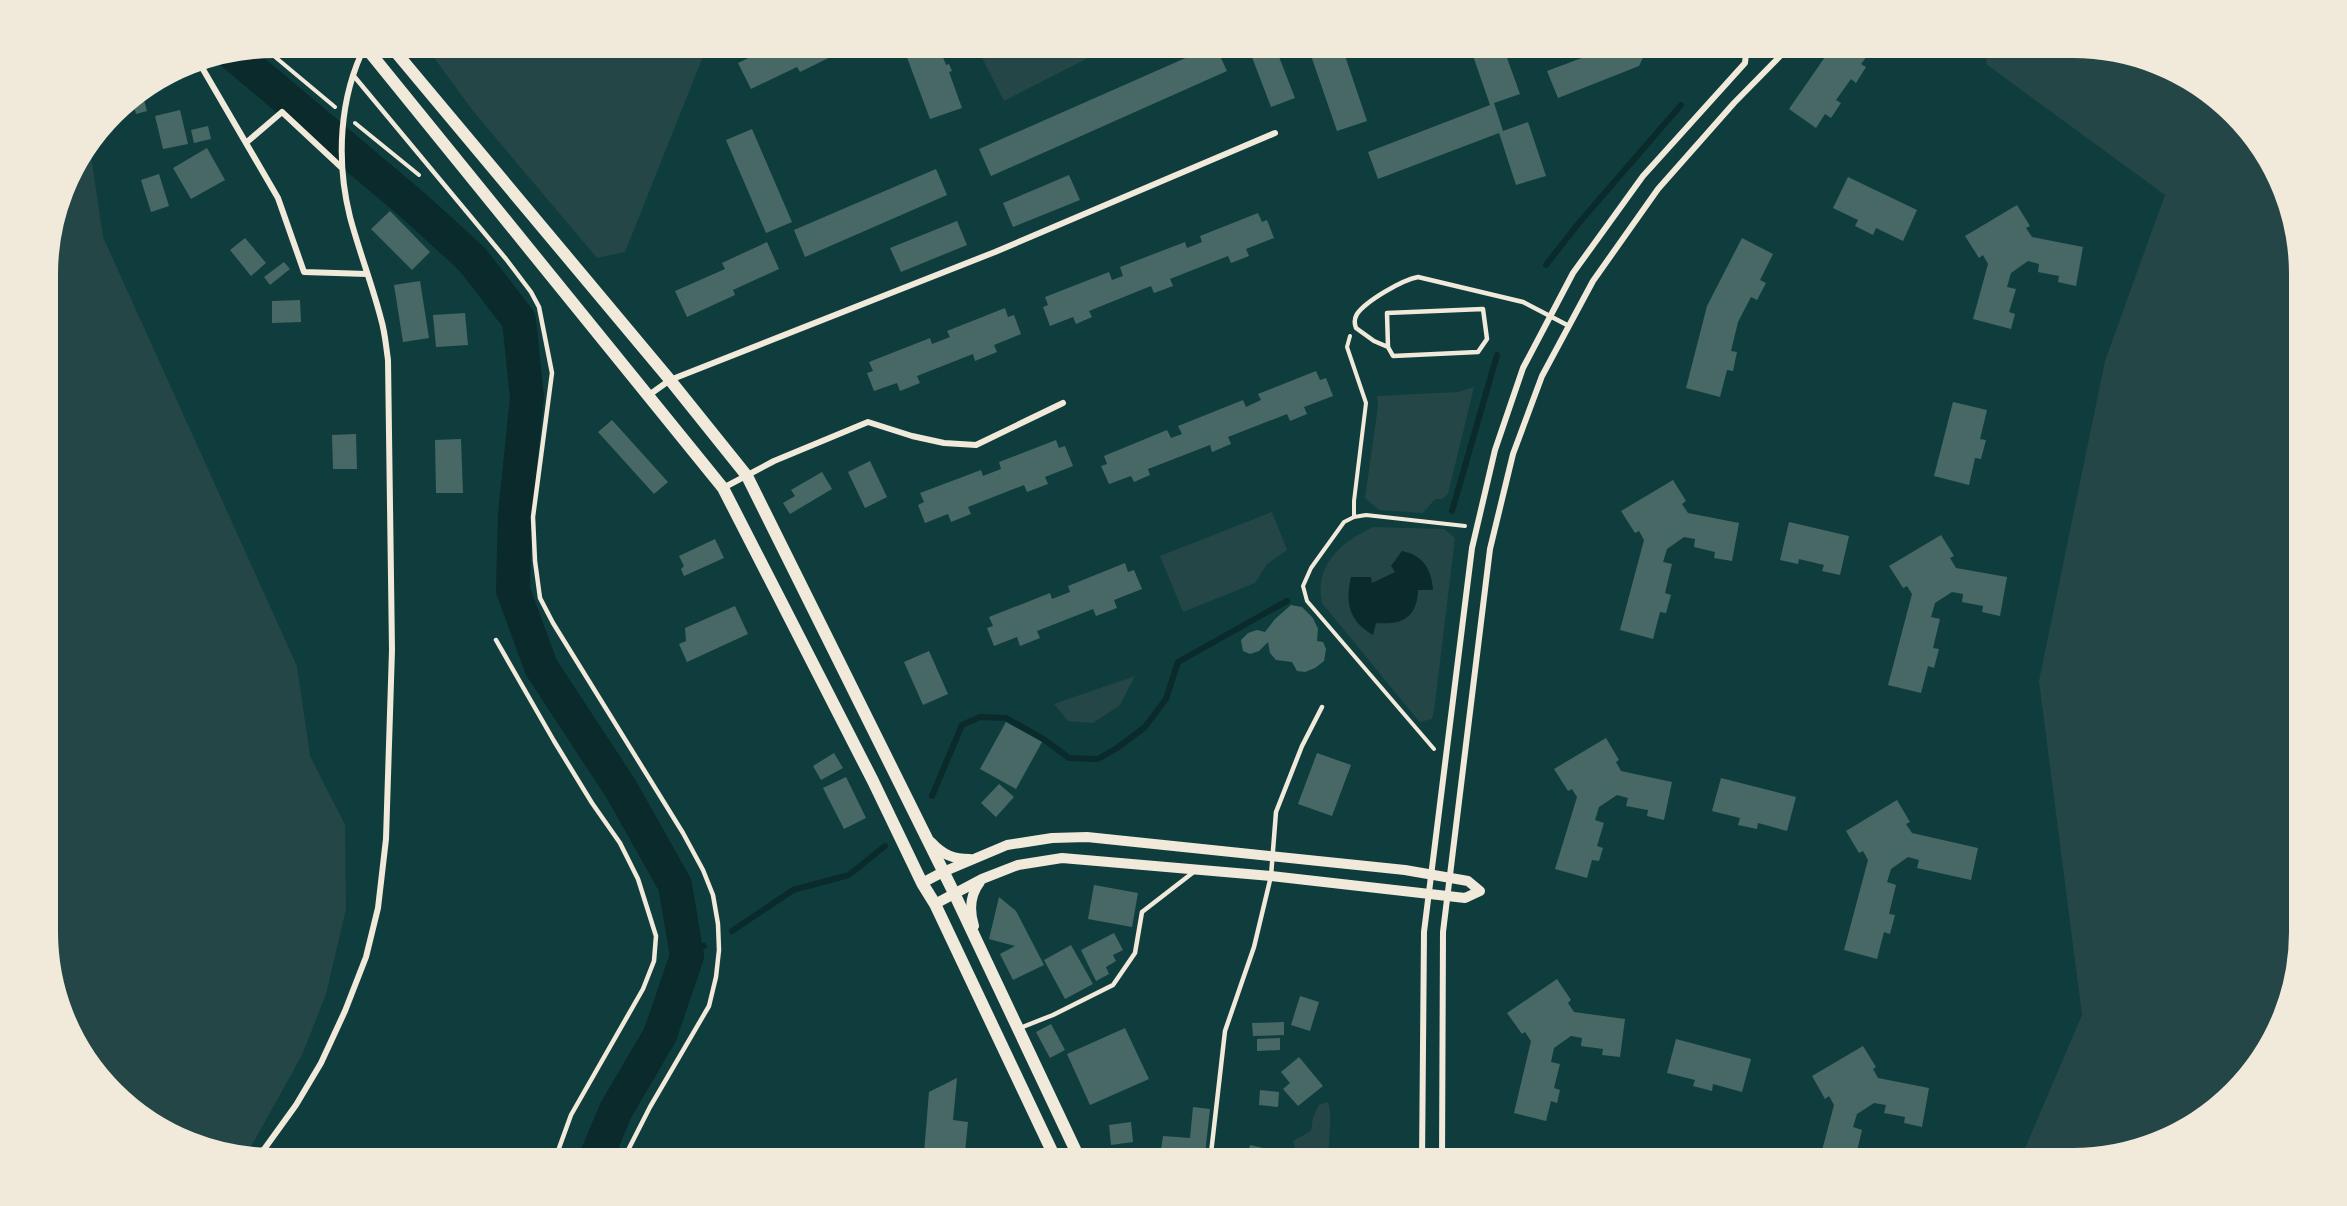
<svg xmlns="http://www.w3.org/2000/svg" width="2347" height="1206" font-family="'Sofia Sans Condensed',sans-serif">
<rect width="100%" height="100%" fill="#0f3d3e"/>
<path fill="#244646" d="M424 44H708L625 252 597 258 473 111Z
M975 44H1090L1095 45 1096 54 1004 101Z
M1988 44H2073L2175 67 2225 100 2265 145 2302 244 2303 933 2280 1034 2246 1084 2201 1124 2147 1150 2088 1162H2015L2026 1146 2082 1015 2039 681 2105 361 2165 195 1986 64Z
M89 143 103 237 297 666 310 756 345 825 346 909 326 994 302 1055 253 1143 241 1155 172 1139 122 1106 82 1061 46 963 44 258 67 172Z
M1474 387 1448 494 1442 499H1435L1423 513 1379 510 1365 498 1378 406 1377 396 1458 392Z
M1272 512 1287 550 1267 564 1255 583 1183 612 1160 556Z
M1373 527 1444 529 1455 538 1434 711 1432 719 1420 722 1413 714 1322 603C1314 564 1342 542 1373 527Z
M1135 676 1120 705 1093 723 1068 721 1054 704Z
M1328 1102C1333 1117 1328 1136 1329 1152L1313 1154 1305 1159V1162H1296L1297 1156 1293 1141 1311 1131 1313 1117 1319 1105Z"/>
<path fill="#0a2a2b" d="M1402 551C1423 555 1432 570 1433 590H1418C1417 618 1402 625 1376 623L1373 635C1349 621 1345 603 1351 577H1371L1372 583 1395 572 1391 566Z"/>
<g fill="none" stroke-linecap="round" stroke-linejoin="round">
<path stroke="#0a2a2b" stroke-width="6" d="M1546 265 1578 224 1681 105
M1452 511 1497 355
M932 796 962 725 980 717 1006 718 1042 738 1069 758 1098 759 1117 748 1145 727 1166 699 1178 662 1287 601
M732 931 793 890 849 875 885 846
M687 956 704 946"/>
<path stroke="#0a2a2b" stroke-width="34" d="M231 52 415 207 472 259 519 320 527 398 515 514 513 590 541 667 621 789 675 885 687 956 660 1035 616 1110 594 1162"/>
</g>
<path fill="#486865" d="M777 44H787L788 45 792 44H857L800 72 797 67 751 89 738 63Z
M902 44H938L946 65 949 64 952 71 949 72 962 108 930 119Z
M1247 44H1274L1295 98 1271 107Z
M1307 44H1341L1367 121 1337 131Z
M1469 44H1502L1520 94 1494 103 1503 131 1528 122 1546 176 1516 185 1499 133 1378 179 1368 152 1490 105Z
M1619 44H1655L1653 51 1647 49 1639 66 1558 98 1547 71Z
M1834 44H1857L1870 52 1861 64 1866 67 1856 83 1851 79 1836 100 1841 103 1831 118 1825 114 1816 128 1789 109Z
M1215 45 1227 71 991 176 979 149Z
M184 62 189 71 170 83 164 74Z
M141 89 147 111 136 114 131 95Z
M180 110 188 144 163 149 155 116Z
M208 126 211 139 194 143 191 130Z
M752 129 792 222 766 233 726 140Z
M207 148 225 180 191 199 173 168Z
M936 169 947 195 805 257 794 230Z
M159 174 169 206 151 212 141 180Z
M1069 175 1080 200 1013 227 1003 203Z
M1848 177 1917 210 1903 241 1876 228 1873 235 1855 226 1858 220 1833 208Z
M2017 205 2030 226 2026 228 2032 237 2083 247 2076 286 2058 282 2059 276 2038 272 2039 264 2028 261 2011 273 2007 287 2016 289 2009 312 2015 314 2011 329 1973 319 1988 264 1983 255 1979 258 1965 236Z
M390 211 430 252 412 270 371 229Z
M1258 213 1262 222 1267 220 1274 238 1246 249 1249 256 1231 263 1228 256 1170 279 1173 286 1154 293 1151 286 1089 311 1092 317 1076 324 1073 317 1050 326 1043 307 1048 305 1045 297 1109 272 1112 280 1123 276 1120 267 1185 242 1187 248 1202 242 1200 236Z
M957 221 967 245 901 272 890 248Z
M245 238 266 263 251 276 230 250Z
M1742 238 1773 254 1760 280 1766 283 1757 300 1751 297 1738 322 1731 351 1737 352 1733 371 1727 370 1720 397 1686 388 1707 306Z
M767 242 779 269 733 290 735 295 687 317 675 291 725 269 722 263Z
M284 262 290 269 270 285 264 277Z
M420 281 429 338 403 342 394 285Z
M300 300 301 322 272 323V301Z
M1005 308 1008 317 1014 315 1021 334 994 345 997 352 975 361 973 354 917 376 920 383 900 391 897 383 874 391 867 373 873 371 869 362 930 338 932 344 950 337 947 331Z
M465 313 468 345 436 347 433 315Z
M1316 371 1320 380 1326 378 1333 396 1304 407 1307 414 1290 421 1287 414 1228 437 1231 444 1212 452 1210 445 1148 469 1150 475 1134 482 1131 476 1109 484 1101 466 1107 464 1104 456 1167 430 1171 438 1182 434 1178 426 1243 400 1246 407 1261 400 1258 394Z
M1953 402 1987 410 1980 439 1986 440 1981 459 1975 458 1969 485 1934 476Z
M612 420 668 482 654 494 598 432Z
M356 434 357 469H333L332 435Z
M461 439 463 493H436L435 440Z
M1056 440 1059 448 1065 446 1073 466 1045 477 1048 484 1027 492 1024 485 968 507 971 514 951 522 948 514 925 523 918 505 924 502 920 493 981 470 983 476 1001 469 999 462Z
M870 461 887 497 865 508 848 472Z
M822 472 832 489 790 514 783 503 795 496 791 490Z
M1673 480 1686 501 1682 504 1688 513 1739 523 1732 561 1714 558 1715 552 1694 547 1695 539 1684 537 1667 549 1663 562 1672 564 1665 593 1671 595 1666 613 1660 612 1653 639 1620 630 1644 540 1639 531 1635 533 1621 511Z
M1789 522 1849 536 1840 575 1822 571 1824 565 1799 559 1798 564 1780 560Z
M1941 535 1954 556 1950 558 1956 568 2007 577 2000 616 1982 612 1983 606 1962 602 1963 594 1952 592 1935 603 1931 617 1940 619 1933 648 1939 649 1934 668 1928 666 1921 693 1888 685 1912 594 1907 586 1903 588 1889 566Z
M715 539 724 558 684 576 681 569 684 566 679 556Z
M1125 563 1128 572 1134 570 1142 589 1114 600 1117 608 1096 616 1093 609 1037 631 1040 638 1020 646 1017 637 994 646 987 628 993 626 989 617 1050 593 1052 599 1070 592 1068 586Z
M1291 605 1302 607 1313 618 1318 629 1317 641 1323 642 1326 649 1324 661 1315 668 1305 672 1297 671 1292 662 1276 660 1270 653 1268 642 1259 651 1250 654 1243 651 1241 640 1248 633 1257 630 1265 632 1275 619Z
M735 606 748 634 687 662 679 644 686 641 685 628Z
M929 651 948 694 923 705 904 662Z
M1006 722 1042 742 1016 789 980 769Z
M1606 738 1619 760 1616 762 1621 771 1672 782 1664 820 1647 816 1648 810 1626 806 1628 798 1617 795 1599 807 1595 820 1604 823 1597 846 1603 848 1599 861 1592 860 1587 878 1555 869 1577 797 1572 789 1568 791 1554 769Z
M834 753 843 768 821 780 813 766Z
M1317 753 1351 765 1332 816 1298 804Z
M846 777 866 818 844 829 823 788Z
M1721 778 1796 797 1787 831 1758 823 1757 829 1738 825 1740 818 1712 811Z
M999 784 1014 797 996 817 981 803Z
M1897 800 1910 822 1906 824 1912 833 1978 848 1971 880 1917 868 1919 860 1908 857 1891 869 1887 882 1896 885 1889 914 1895 915 1890 934 1884 932 1877 959 1844 950 1868 860 1863 851 1859 853 1846 831Z
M1094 885 1138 893 1132 927 1088 919Z
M999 897 1016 911 1044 965 1013 980 1000 954 1015 946 989 939Z
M1114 933 1123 950 1113 955 1116 961 1106 967 1109 974 1096 981 1081 950Z
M1071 945 1093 984 1065 999 1044 960Z
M1557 979 1571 1000 1568 1003 1574 1012 1625 1019 1620 1057 1602 1055 1603 1049 1581 1046 1582 1038 1571 1036 1554 1048 1551 1062 1560 1064 1554 1088 1560 1090 1557 1103 1551 1101 1546 1121 1514 1113 1531 1041 1525 1032 1522 1034 1507 1013Z
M1300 996 1319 1002 1310 1031 1291 1025Z
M1284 1022V1035L1253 1036 1252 1023Z
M1051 1024 1065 1050 1050 1058 1036 1032Z
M1125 1028 1149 1079 1090 1105 1067 1054Z
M1280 1038V1050L1257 1051V1039Z
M1676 1039 1751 1059 1742 1092 1713 1084 1712 1091 1693 1086 1695 1080 1667 1073Z
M1863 1046 1876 1067 1873 1069 1878 1078 1929 1088 1922 1127 1904 1123 1905 1117 1884 1113 1886 1105 1874 1103 1857 1114 1853 1127 1862 1130 1855 1159 1865 1162H1819L1834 1105 1829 1096 1825 1099 1812 1076Z
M1299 1057 1323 1086 1298 1106 1283 1089 1290 1083 1281 1072Z
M957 1078 953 1120 968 1122 964 1162H954V1155L924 1153 929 1092Z
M1260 1090 1279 1092 1278 1107 1259 1105Z
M1193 1107 1210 1109 1205 1154 1161 1150 1163 1136 1190 1138Z
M1131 1122 1133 1142 1111 1145 1109 1125Z
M1250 1145 1294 1155 1292 1162H1246Z"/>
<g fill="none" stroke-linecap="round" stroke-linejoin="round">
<path stroke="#f1e9da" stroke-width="4" d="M262 46 335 107
M355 123 419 175
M1350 336 1347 347 1366 403 1354 501V517
M1434 749 1307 601 1303 586 1311 568 1344 522 1354 517 1366 515 1465 526
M1102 1159 1150 1155 1197 1162"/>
<path stroke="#f1e9da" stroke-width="4.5" d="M353 75 506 259 531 292 539 307 552 373 533 517 535 561 540 598 553 623 683 833 703 870 713 895 718 924 719 950 716 977 709 1006 650 1107 622 1162
M1388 347 1387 313 1483 309 1487 339 1478 352 1393 356 1388 347 1374 341 1356 328C1354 323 1354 319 1357 314 1366 301 1402 280 1418 277L1523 302 1569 326
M496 640 554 741 592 803 620 843 638 879 656 936 654 961 643 989 571 1115 554 1162
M1020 1028 1053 1015 1113 985 1135 953 1142 912 1195 871
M1210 1162 1225 1031 1254 947 1271 876 1276 812 1302 746 1322 707"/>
<path stroke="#f1e9da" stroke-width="6" d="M197 59 278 198 304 272 367 274
M247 142 282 112 342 168
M649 395 670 380 995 252 1275 133
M723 488 774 461 868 422 912 436 944 443 976 445 1063 403
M255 1158 265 1148 296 1105 321 1063 345 1011 366 957 378 908 386 839 392 650 388 360C386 346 385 332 381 319 372 284 359 251 350 217 336 161 339 98 365 46
M1422 1162 1424 932 1472 548 1495 450 1523 368 1573 273 1643 176 1745 63 1747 44
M1442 1162 1443 932 1490 549 1513 454 1542 376 1593 281 1658 189 1734 103 1789 47V44"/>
<path stroke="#f1e9da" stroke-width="10" d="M931 842C943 855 953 859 970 859
M922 883 943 872 1007 845 1052 838 1087 837 1405 870 1468 881 1480 891 1465 898 1271 876 1062 858 1018 865 982 879 935 904
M974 926C969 910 970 895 980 882"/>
<path stroke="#f1e9da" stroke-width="12" d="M363 44 723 488 873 781 922 883 935 904 1057 1162
M389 44 670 380 747 476 954 893 1081 1162"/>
</g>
<path d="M0 0H2347V1206H0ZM274 54H2073A220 220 0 0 1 2293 274V932A220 220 0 0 1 2073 1152H274A220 220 0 0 1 54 932V274A220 220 0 0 1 274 54Z" fill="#f1e9da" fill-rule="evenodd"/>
<path fill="none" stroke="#f1e9da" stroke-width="8" d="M274 54H2073A220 220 0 0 1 2293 274V932A220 220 0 0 1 2073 1152H274A220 220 0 0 1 54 932V274A220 220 0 0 1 274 54Z"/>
</svg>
